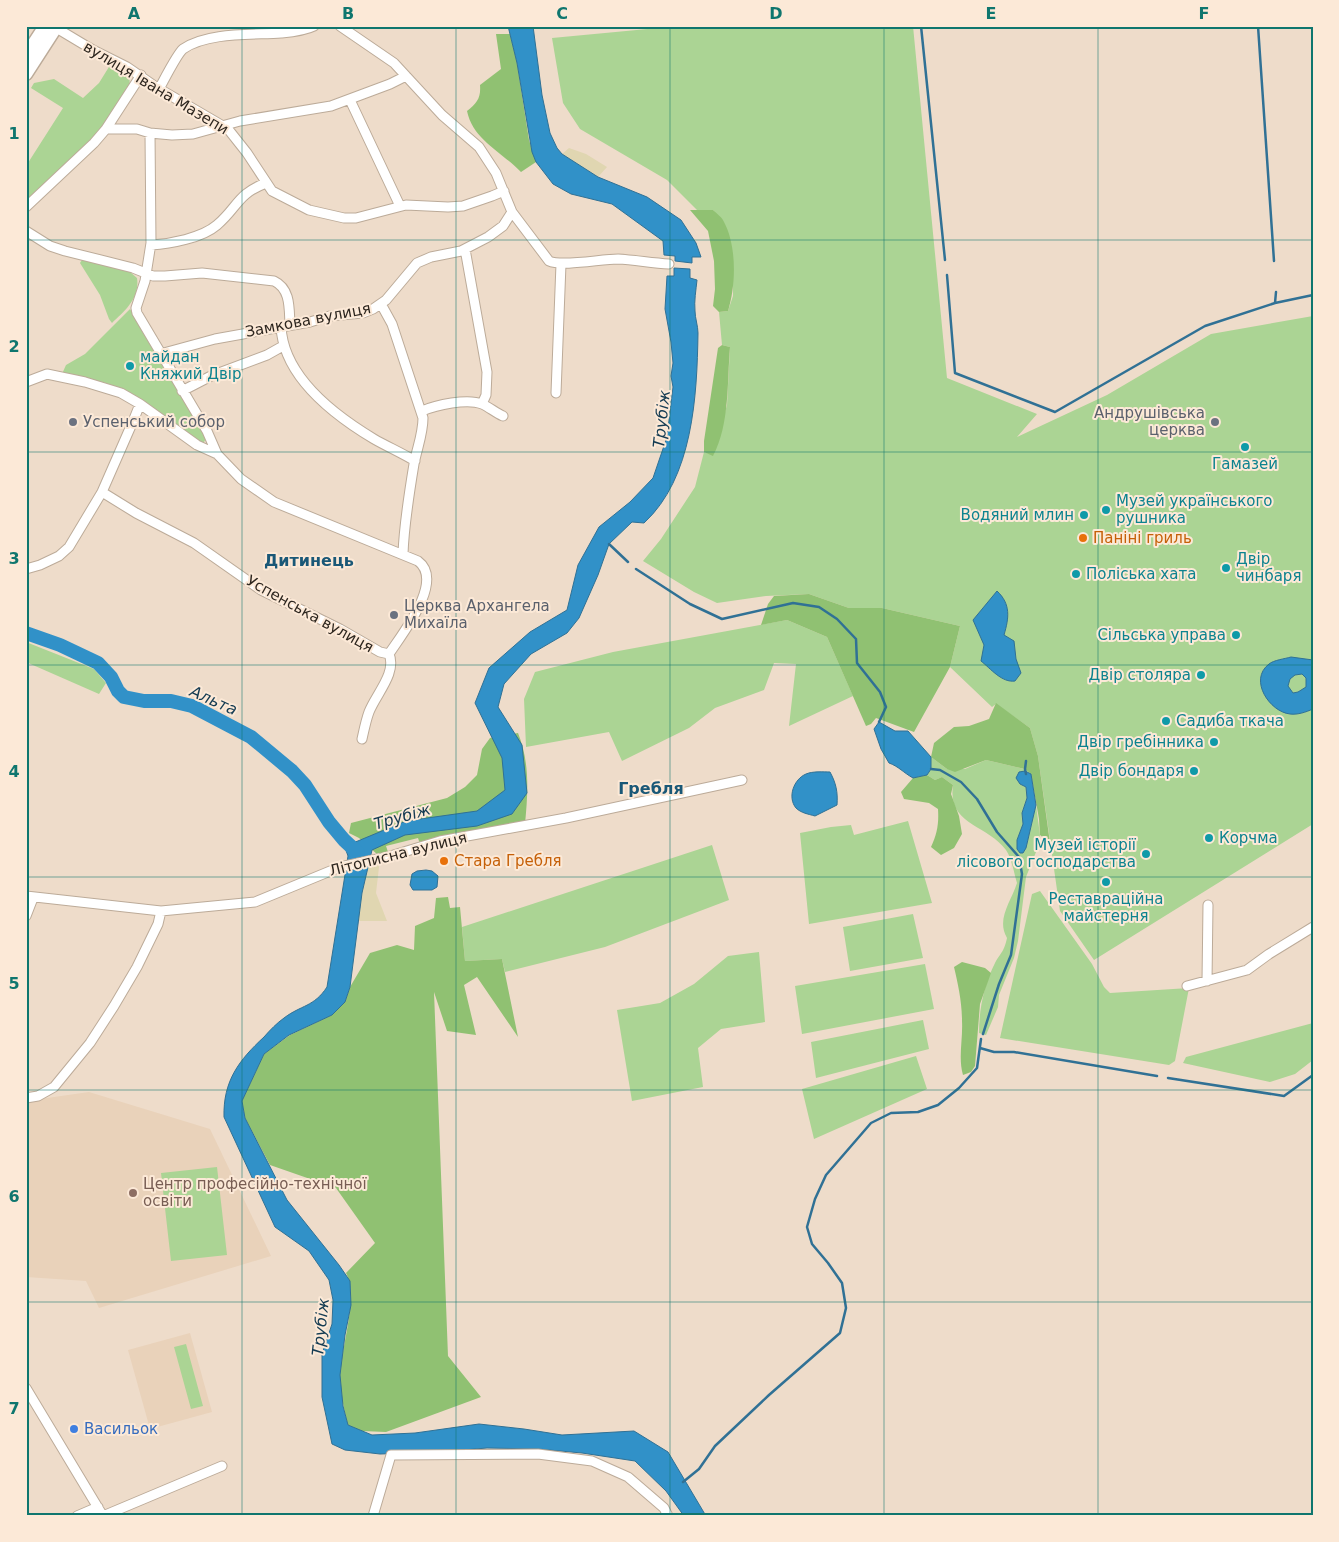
<svg xmlns="http://www.w3.org/2000/svg" width="1339" height="1542" font-family="'DejaVu Sans',sans-serif">
<rect width="100%" height="100%" fill="#eedcca"/>
<path fill="#e9d2ba" d="M89 1092 210 1129 271 1256 99 1308 86 1281 26 1277V1101Z
M190 1333 212 1412 150 1429 128 1350Z"/>
<path fill="#abd494" d="M679 26H913L947 378 1037 414 1017 437 1107 395 1211 334 1313 316V824L1094 960 1060 911 1038 756 1030 728 996 704 992 707 950 667 960 626 882 608H849L809 594 766 596 717 603 694 592 643 561 661 539 695 487 704 452 713 455 727 405 730 347 722 345 719 312 728 311 733 296V271L730 238 713 210H697L667 180 580 129 563 103 552 38Z
M112 62 129 70 130 89 103 129 26 204V166L63 108 31 88 34 83 54 79 83 98 99 83Z
M82 260 130 272 137 278C140 298 125 311 112 323L109 319 100 295 80 263Z
M130 309 207 437 204 442 200 443 144 402 62 374 66 365 85 354Z
M787 620 827 637 853 696 789 726 796 664 774 663 764 690 715 708 689 728 622 761 609 732 526 747 524 699 535 672 613 652Z
M26 642 94 669 106 683 99 694 26 662Z
M931 757 947 769H965L986 760 1025 769 1031 774 1025 771 1020 784 1026 787 1027 798 1022 813 1023 824 1017 840 1026 848 1036 805 1040 835 1038 847 1026 877 1018 941 1014 958 999 995 998 1007 986 1035 979 1033C979 1009 984 985 995 963 1001 952 1004 952 1007 938 996 919 1011 902 1017 883 1014 873 1012 859 1006 850 987 824 947 825 953 785L942 777 935 780 927 775 931 769Z
M908 821 932 903 809 924 800 833 831 827 851 825 854 835Z
M712 845 729 900 605 947 505 972 502 959 465 961 462 927Z
M1040 891 1092 964 1104 987 1110 993 1189 988 1175 1061 1169 1065 1000 1038 1032 894Z
M913 914 923 958 850 971 843 927Z
M759 952 765 1022 721 1029 698 1048 703 1087 632 1101 617 1010 660 1003 694 984 728 956Z
M925 964 934 1009 802 1034 795 986Z
M923 1020 929 1049 816 1078 811 1042Z
M1313 1023V1060L1295 1074 1270 1082 1183 1063 1186 1057Z
M916 1056 927 1089 814 1139 802 1089Z
M217 1167 227 1255 171 1261 161 1173Z
M186 1344 203 1406 191 1409 174 1347Z"/>
<path fill="#90c172" d="M496 34H510L517 63 529 140 536 162 521 172C502 152 473 140 467 111 477 103 481 98 480 85L501 69Z
M690 210H713C717 214 722 217 724 222 737 246 736 286 728 311L719 312 713 306 715 289 714 261 708 231Z
M722 345 730 347C727 382 730 424 713 456L704 452V441L718 348Z
M809 594 849 608H882L960 626 950 667 914 732 876 718 871 724 866 726 827 637 787 620 761 625 768 604 774 596Z
M996 703 1030 728 1038 756 1050 843 1040 835 1039 819 1031 774 1025 769 986 760 955 772 947 769 931 757 934 743 954 727 969 726 989 719Z
M518 733C530 763 528 792 525 824L420 844 418 838 386 846 388 852 378 855 359 838 349 833 351 823 447 798 465 787 477 775 482 749 490 738Z
M927 775 935 780 942 777 953 785 951 794 959 816 962 834 954 848 941 855 931 847C937 834 939 824 938 809L929 803 904 799 901 792 913 778Z
M448 897 450 908 460 907 465 961 502 959 518 1037 477 977 464 985 476 1035 447 1031 434 992 448 1356 481 1397 386 1432 362 1431 348 1425C344 1409 340 1392 340 1376 341 1347 359 1297 346 1273L375 1243 336 1188 270 1165 245 1118 242 1101 264 1054 290 1035 332 1015 345 1002 350 987 370 953 397 945 414 950 415 926 434 918 436 898Z
M962 962 985 968 991 973 980 1004 975 1066 971 1072 963 1075C958 1058 963 1039 962 1021 962 1002 958 984 954 967Z"/>
<path fill="#e0d6b1" d="M569 148 586 154 607 167 598 177 562 154Z
M377 859 379 867 376 893 387 921H358L362 893 368 865Z"/>
<path fill="#3191c8" stroke="#307195" fill-rule="evenodd" d="M508 26H533L542 95 550 133 557 148 562 154 598 177 647 197 681 220 696 243 701 257H692V263L675 261V256L664 255 663 241 612 204 571 194 553 184 536 162 532 152 517 63Z
M674 268 690 269V278L697 280C696 290 694 301 695 311 695 318 698 326 698 333 697 396 693 478 644 523L632 522 609 544 598 575 579 618 567 633 531 654 504 684 498 707 522 745 527 793 512 814 477 826 405 835 372 850 362 893 350 987 345 1002 332 1015 289 1035 264 1054 242 1101 245 1118 287 1200 339 1265 350 1281 351 1305 345 1335 340 1375 343 1406 348 1425 372 1435 415 1433 479 1424 524 1429 562 1435 634 1431 668 1452 706 1516H684L666 1491 635 1461 582 1453 538 1449 487 1448 440 1452 380 1454 345 1450 332 1444 322 1397V1354L332 1324 333 1300 329 1280 309 1251 275 1227 224 1117C223 1081 239 1060 264 1037 270 1030 277 1023 284 1018 301 1005 314 1007 327 987L348 856 343 842 347 840 353 843 406 821 477 811 505 790 502 758 475 703 489 668 530 632 567 610 578 565 599 527 630 502 653 478 667 437 673 387 671 376 673 363 671 342 665 309 667 276H674Z
M997 591C1011 604 1009 618 1004 635L1014 641 1016 659 1021 673 1015 681C1002 683 991 669 981 661L984 645 973 620Z
M1291 657 1313 660V709C1306 712 1298 715 1290 714 1270 712 1248 680 1269 664 1274 660 1284 659 1291 657ZM1302 674 1306 678V687L1298 692 1293 693 1288 686 1290 679 1295 675Z
M879 722 895 731H908L931 757V769L927 775 913 778C904 773 898 766 889 763L881 749 874 729Z
M1025 771 1031 774 1036 805 1026 848 1023 853H1020L1017 849V840L1023 824 1022 813 1027 798 1026 787 1020 784 1016 778 1019 772Z
M830 772C836 783 838 792 837 805L815 816C808 814 801 813 796 808 787 797 794 779 806 774 813 771 823 772 830 772Z
M426 870 432 871 438 876 437 887 432 890H413L410 885 412 874 417 871Z"/>
<g fill="none" stroke-linecap="round" stroke-linejoin="round">
<path stroke="#307195" stroke-width="2.5" d="M921 26 945 260
M1258 26 1274 261
M947 275 955 373 1055 412 1205 326 1275 303
M1276 292 1275 303 1313 295
M609 544 628 562
M636 569 690 604 722 619 793 603 819 607 837 619 856 639 857 663 880 692 886 707 879 722
M931 769 940 770 961 782 977 799 997 832 1019 857 1022 874 1011 955 999 984 983 1034
M1026 774 1025 769 1026 761
M980 1048 994 1052H1014L1157 1076
M1168 1078 1284 1096 1313 1075
M683 1482 699 1469 715 1446 769 1395 840 1333 846 1308 842 1283 828 1263 812 1244 807 1227 815 1199 826 1175 871 1123 891 1113 918 1112 938 1105 959 1088 977 1068 981 1039"/>
<path stroke="#3191c8" stroke-width="14" d="M26 633 60 645 98 663 111 677 118 691 124 697 144 701H171L192 706 251 737 292 771 305 785 329 822 344 840 358 853"/>
<defs>
<path id="street" d="M53 26 93 50 127 67 156 87 228 129 247 153 272 191 309 210 344 218H356L406 205 448 207 463 206 492 196 504 191
M340 26 394 63 442 115 479 147 496 173 512 212 549 261C562 267 601 259 618 259 635 260 652 263 669 264
M159 89C164 80 177 54 183 49 207 32 252 35 281 33 292 32 304 31 314 26
M350 100 400 206
M106 129 141 75
M150 133 151 243 145 281 136 308 137 313 207 431 217 454
M26 207 94 143 106 129H137L150 133 172 135 193 134 240 121 331 106 390 84 406 76
M26 231 50 246 65 251 133 268 153 276H165L202 273 274 281C291 289 289 309 290 325
M151 245C170 244 202 238 217 225 238 207 237 194 266 183
M465 249 487 372 486 395 482 404
M381 304 392 324 423 418C423 434 417 448 414 464 409 494 404 524 403 554
M281 326C283 377 334 415 374 439 388 447 402 453 415 461
M160 354 215 339 310 322 330 316 363 313 373 309 386 300 417 263 431 257 461 251 488 237 503 226 512 212
M26 382 47 374 85 382 121 393 140 404 197 445 217 454 241 479 274 502 418 561C445 581 402 634 389 654
M182 391 211 376 267 355 283 346
M556 393 561 264
M422 411C436 405 467 398 482 404 489 407 496 413 503 416
M102 492 136 513 194 543 261 590 340 629 380 652 389 654C397 673 376 694 369 712 366 720 364 730 362 739
M26 569 40 565 59 556 69 547 102 492 134 419 140 404
M26 896 161 911 255 902 340 867 387 857 440 841 566 818 742 780
M26 916 33 898
M1207 981 1208 905
M1187 986 1247 970 1269 954 1313 927
M26 1098 38 1096 54 1087 90 1043 114 1006 137 967 158 924 161 911
M26 1388 103 1516
M77 1516 98 1507
M103 1516 222 1466
M373 1516 391 1455 538 1454 592 1461 628 1477 664 1508 668 1516"/>
<path id="secondary" d="M26 55 45 26
M26 74 57 26"/>
</defs>
<use href="#street" stroke="#bcab99" stroke-width="11"/>
<use href="#secondary" stroke="#bcab99" stroke-width="15"/>
<use href="#street" stroke="#fff" stroke-width="9"/>
<use href="#secondary" stroke="#fff" stroke-width="12"/>
</g>
<path fill="none" stroke="#0f766e" stroke-width="1" stroke-opacity="0.55" d="M242 26V1516M456 26V1516M670 26V1516M884 26V1516M1098 26V1516M26 240H1313M26 452H1313M26 665H1313M26 877H1313M26 1090H1313M26 1302H1313"/>
<g fill="#0f9aa8" stroke="#fce9d7" stroke-width="2">
<circle cx="130" cy="366" r="5"/>
<circle cx="1245" cy="447" r="5"/>
<circle cx="1106" cy="510" r="5"/>
<circle cx="1084" cy="515" r="5"/>
<circle cx="1226" cy="568" r="5"/>
<circle cx="1076" cy="574" r="5"/>
<circle cx="1236" cy="635" r="5"/>
<circle cx="1201" cy="675" r="5"/>
<circle cx="1166" cy="721" r="5"/>
<circle cx="1214" cy="742" r="5"/>
<circle cx="1194" cy="771" r="5"/>
<circle cx="1209" cy="838" r="5"/>
<circle cx="1146" cy="854" r="5"/>
<circle cx="1106" cy="882" r="5"/>
</g>
<g fill="#6b7280" stroke="#fce9d7" stroke-width="2">
<circle cx="73" cy="422" r="5"/>
<circle cx="1215" cy="422" r="5"/>
<circle cx="394" cy="615" r="5"/>
</g>
<g fill="#e8710a" stroke="#fce9d7" stroke-width="2">
<circle cx="1083" cy="538" r="5"/>
<circle cx="444" cy="861" r="5"/>
</g>
<circle fill="#8d6e63" stroke="#fce9d7" stroke-width="2" cx="133" cy="1193" r="5"/>
<circle fill="#3f7fe0" stroke="#fce9d7" stroke-width="2" cx="74" cy="1429" r="5"/>
<g text-anchor="middle" stroke-width="4" stroke-linejoin="round" paint-order="stroke">
<g font-size="15" fill="#2d261f" stroke="#fce9d7">
<text transform="translate(156 88) rotate(31)" y="5">вулиця Івана Мазепи</text>
<text transform="translate(308 320) rotate(-11)" y="5">Замкова вулиця</text>
<text transform="translate(310 614) rotate(29)" y="5">Успенська вулиця</text>
<text transform="translate(398 854) rotate(-14)" y="5">Літописна вулиця</text>
</g>
<g font-size="15" fill="#0d838f" stroke="#fce9d7" text-anchor="start">
<text x="140" y="362">майдан<tspan x="140" dy="17">Княжий Двір</tspan></text>
<text x="1245" y="469" text-anchor="middle">Гамазей</text>
<text x="1116" y="506">Музей українського<tspan x="1116" dy="17">рушника</tspan></text>
<text x="1074" y="520" text-anchor="end">Водяний млин</text>
<text x="1236" y="564">Двір<tspan x="1236" dy="17">чинбаря</tspan></text>
<text x="1086" y="579">Поліська хата</text>
<text x="1226" y="640" text-anchor="end">Сільська управа</text>
<text x="1191" y="680" text-anchor="end">Двір столяра</text>
<text x="1176" y="726">Садиба ткача</text>
<text x="1204" y="747" text-anchor="end">Двір гребінника</text>
<text x="1184" y="776" text-anchor="end">Двір бондаря</text>
<text x="1219" y="843">Корчма</text>
<text x="1136" y="850" text-anchor="end">Музей історії<tspan x="1136" dy="17">лісового господарства</tspan></text>
<text x="1106" y="904" text-anchor="middle">Реставраційна<tspan x="1106" dy="17">майстерня</tspan></text>
</g>
<g font-size="15" fill="#5b616d" stroke="#fce9d7" text-anchor="start">
<text x="1205" y="418" text-anchor="end">Андрушівська<tspan x="1205" dy="17">церква</tspan></text>
<text x="83" y="427">Успенський собор</text>
<text x="404" y="611">Церква Архангела<tspan x="404" dy="17">Михаїла</tspan></text>
</g>
<g font-size="15" fill="#c56008" stroke="#fce9d7" text-anchor="start">
<text x="1093" y="543">Паніні гриль</text>
<text x="454" y="866">Стара Гребля</text>
</g>
<g font-size="15" fill="#785e54" stroke="#fce9d7" text-anchor="start">
<text x="143" y="1189">Центр професійно-технічної<tspan x="143" dy="17">освіти</tspan></text>
</g>
<g font-size="15" fill="#366cbe" stroke="#fce9d7" text-anchor="start">
<text x="84" y="1434">Васильок</text>
</g>
<g font-size="16" font-style="italic" fill="#143b52" stroke="#fce9d7">
<text transform="translate(661 419) rotate(-84)" y="6">Трубіж</text>
<text transform="translate(214 700) rotate(24)" y="6">Альта</text>
<text transform="translate(402 816) rotate(-16)" y="6">Трубіж</text>
<text transform="translate(320 1327) rotate(-84)" y="6">Трубіж</text>
</g>
<g font-size="16" font-weight="bold" fill="#1a5877" stroke="#fce9d7">
<text x="309" y="566">Дитинець</text>
<text x="651" y="794">Гребля</text>
</g>
</g>
<rect width="1339" height="1542" fill="none" stroke="#fce9d7" stroke-width="55"/>
<rect x="28" y="28" width="1284" height="1486" fill="none" stroke="#0f766e" stroke-width="2"/>
<g font-size="16" text-anchor="middle" font-weight="bold" fill="#0f766e">
<text x="134" y="19">A</text>
<text x="348" y="19">B</text>
<text x="562" y="19">C</text>
<text x="776" y="19">D</text>
<text x="991" y="19">E</text>
<text x="1204" y="19">F</text>
<text x="14" y="139">1</text>
<text x="14" y="352">2</text>
<text x="14" y="564">3</text>
<text x="14" y="777">4</text>
<text x="14" y="989">5</text>
<text x="14" y="1202">6</text>
<text x="14" y="1414">7</text>
</g>
</svg>
